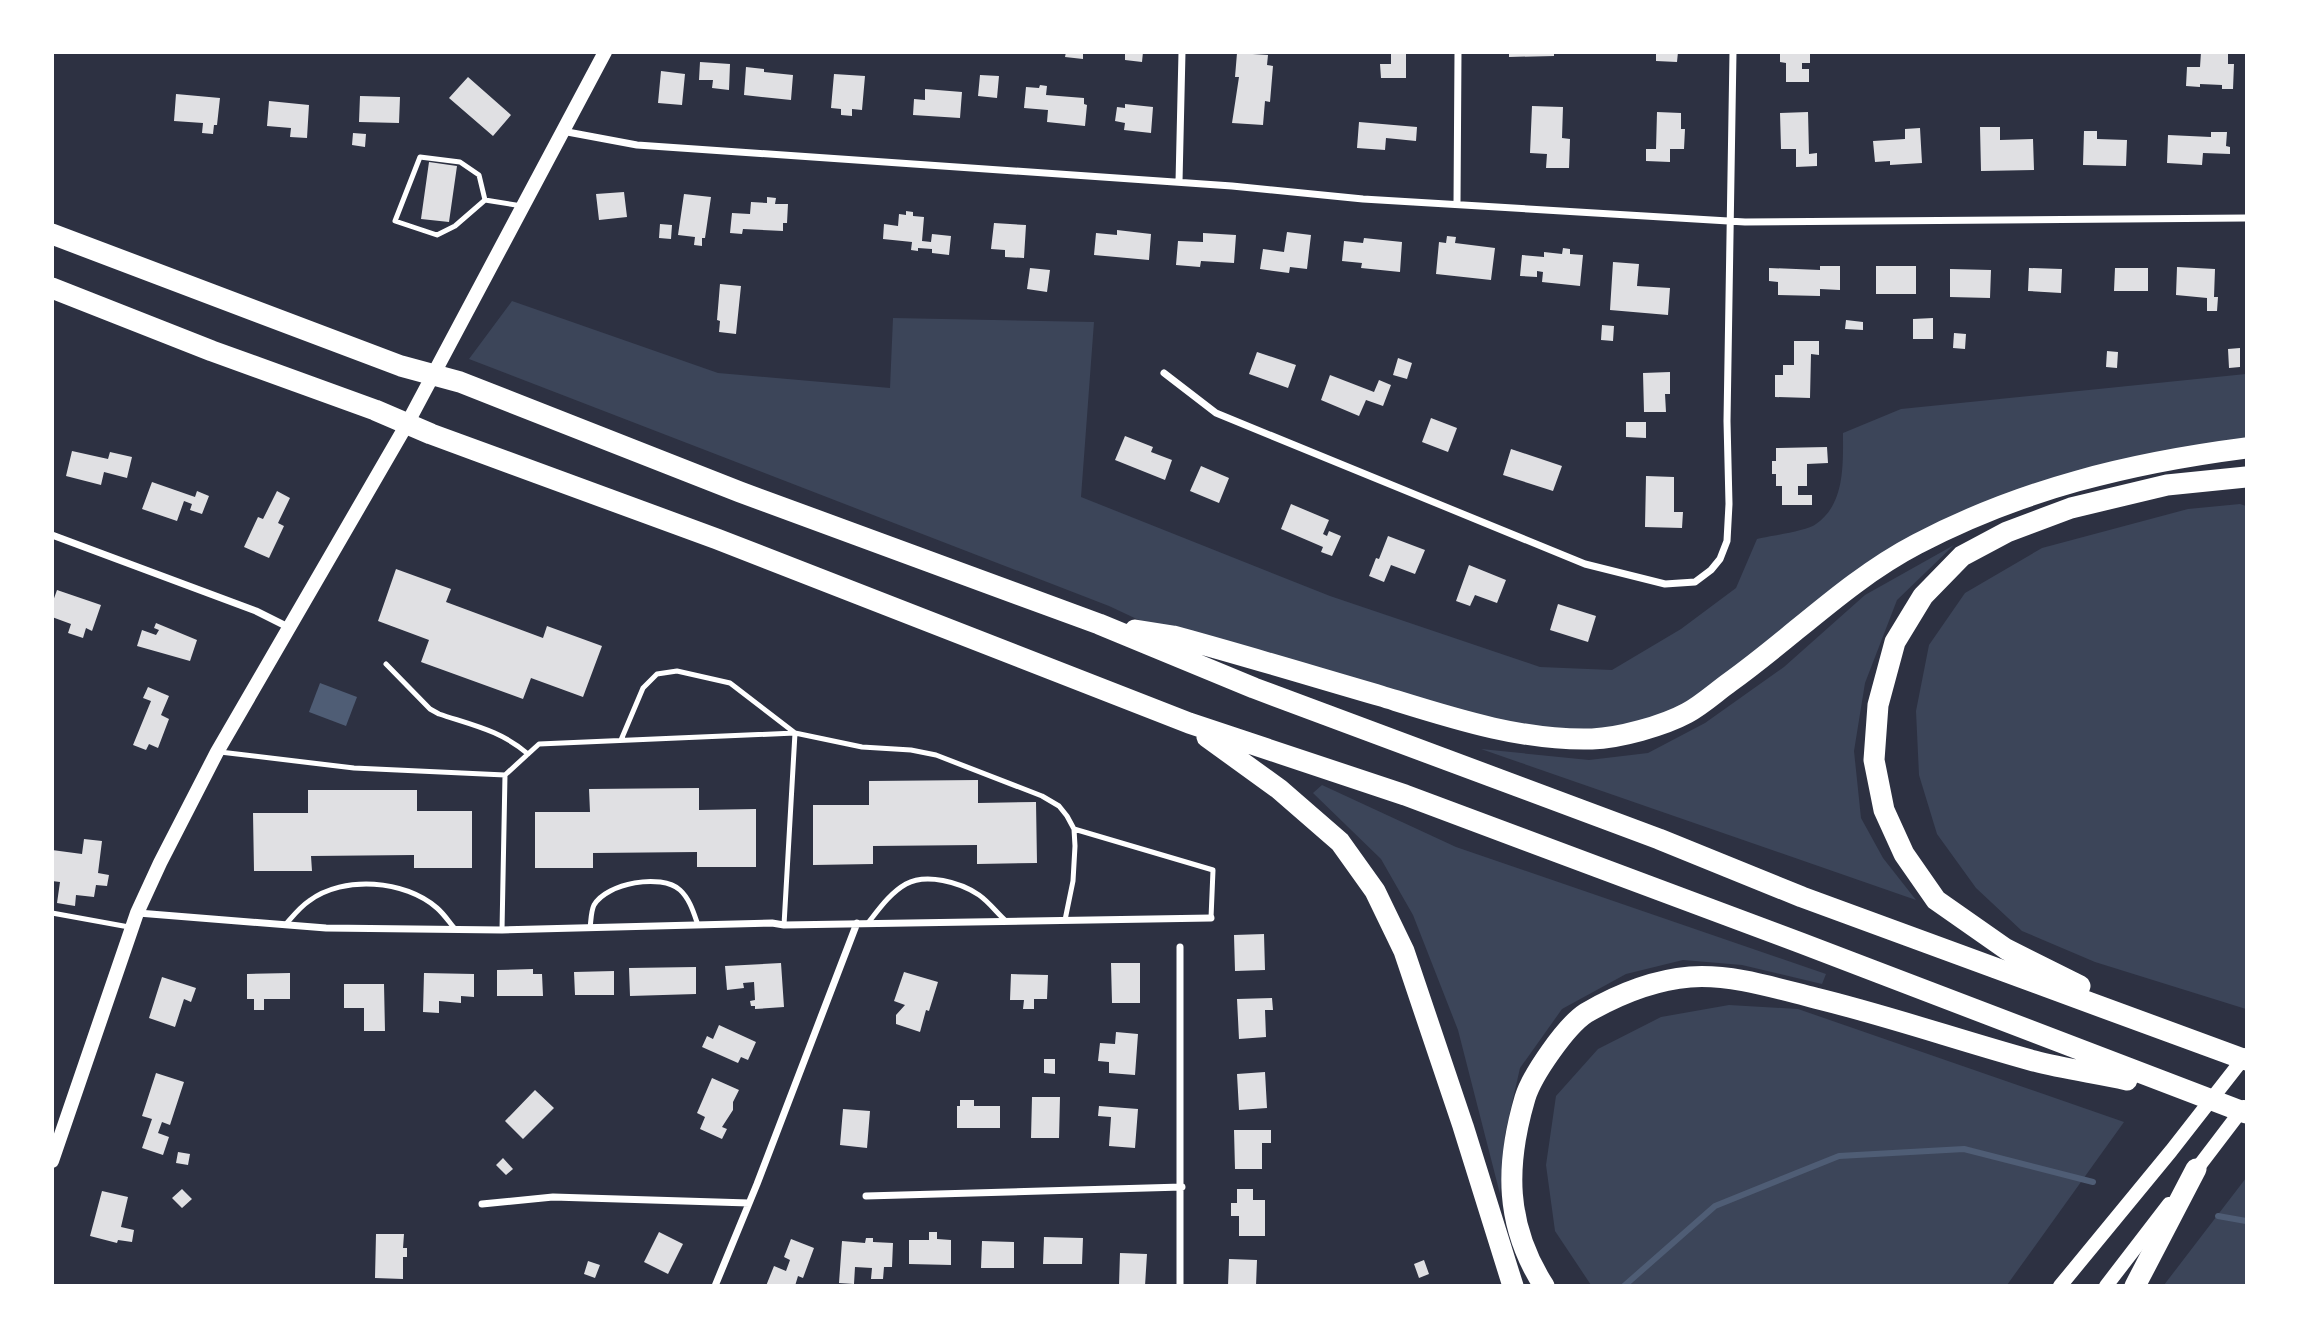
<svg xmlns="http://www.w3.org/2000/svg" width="2299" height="1338" font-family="Manrope,sans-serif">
<rect width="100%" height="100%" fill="#2d3142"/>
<path fill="#3c4559" d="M512 301 718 373 890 388 893 318 1094 322 1081 497 1330 596 1540 667 1612 670 1681 629 1736 588 1757 539C1770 536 1807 531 1816 524 1845 504 1843 465 1843 433L1901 409 2246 374V448L2172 458 1916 544 1687 713 1554 737 1173 636 1109 606 469 359Z
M2240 504 2246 506V1009L2095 962 2022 931 1976 888 1937 834 1919 775 1916 711 1929 645 1965 593 2042 548 2188 509Z
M1954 545 1897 600 1865 683 1854 751 1861 818 1883 858 1916 900 1481 749 1589 760 1648 753 1705 723 1784 667 1865 595Z
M1322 785 1456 847 1826 974 1822 984 1742 965 1683 960 1626 974 1562 1009 1520 1068 1505 1134 1500 1194 1458 1030 1413 915 1381 859 1313 793Z
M1729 1005 1798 1009 2124 1122 2007 1285H1591L1555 1231 1546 1165 1556 1096 1598 1049 1661 1017Z
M2246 1178V1285H2164Z"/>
<path fill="#4f5d75" d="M320 683 357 697 346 726 309 712Z"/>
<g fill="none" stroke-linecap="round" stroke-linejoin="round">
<path stroke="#4f5d75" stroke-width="6" d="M2218 1216 2246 1221
M1624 1286 1715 1206 1839 1156 1964 1149 2093 1182"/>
</g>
<path fill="#e0e0e3" d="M1066 52H1083V59L1065 57Z
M1125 52H1143L1142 62 1125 60Z
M1391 52H1406V78H1381L1380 64H1391Z
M1509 52H1554V56L1509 57Z
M1656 52H1678L1677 62 1656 61Z
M1780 52H1810V63H1802V69H1809V82H1786V63L1780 62Z
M2201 52H2228V64H2234L2233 89H2222V85L2200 84V87L2186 86 2187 67H2200Z
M1237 53 1268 55 1267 65 1273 66 1270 102 1265 101 1263 125 1232 123 1239 77H1235Z
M700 62 730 64 729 90 712 88 713 80H699Z
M746 67 764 69V72L793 75 791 100 744 95Z
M661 71 685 74 682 105 658 103Z
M834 74 865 76 862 110 852 109V116L841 115V109L831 108Z
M980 75 999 76 997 98 978 96Z
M468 77 511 115 493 136 449 98Z
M1040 85 1047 86 1046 95 1084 98V104L1087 105 1085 126 1047 122 1048 110 1024 108 1026 87 1039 88Z
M925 89 962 92 960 118 913 115 914 99 925 100Z
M176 94 220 98 217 125H214L213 134 202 133 203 123 174 121Z
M360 96 400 97 399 123 359 122Z
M269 101 309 105 307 138 290 137 291 128 267 126Z
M1125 104 1153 107 1151 133 1124 130 1125 123 1115 121 1117 107 1125 108Z
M1532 106 1563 107 1562 138 1570 139 1569 168H1546L1547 154 1530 153Z
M1657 112 1681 113V129H1685L1684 149H1670V162L1646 161V149H1656Z
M1808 112 1809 154 1817 153V166L1796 167V149H1781L1780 113Z
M1359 122 1417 127 1416 141 1386 138 1385 150 1357 148Z
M1980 127H2000V140L2033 139 2034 170 1981 171Z
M1920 128 1922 163 1890 165V161L1875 162 1873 141 1905 139V129Z
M2084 131H2097V139L2127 140 2126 166 2083 165Z
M2211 132H2227L2226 146 2230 147V154L2203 153 2202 165 2167 163 2168 135 2211 137Z
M353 133 366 134 365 147 352 145Z
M429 162 457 166 449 222 421 219Z
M624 192 627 217 599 220 596 194Z
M684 194 711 197 705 238H702V246L694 245 695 237 678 235Z
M767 197 776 198 775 204H788L787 223H783V231L743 229 742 234 730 233 732 213 750 214 751 202 767 203Z
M906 211 913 212V216L924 217 922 241 931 242 932 234 951 236 949 255 932 253V249L918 248V251L911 250 912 242 883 239 884 224 898 226 899 214 906 215Z
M994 223 1026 225 1024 258 1005 257V250L991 249Z
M660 224 672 225 671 239 659 238Z
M1117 230 1151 234 1149 260 1094 255 1096 233 1117 235Z
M1287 232 1311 235 1307 269 1290 267 1289 273 1260 269 1263 249 1284 252Z
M1203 233 1236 235 1234 263 1201 261 1200 267 1176 265 1178 241 1203 242Z
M1447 236 1456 237 1455 243 1495 248 1491 280 1436 274 1439 242 1446 243Z
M1364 238 1402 242 1400 272 1361 268 1362 263 1342 261 1344 241 1363 243Z
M1563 248 1570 249V254L1583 255 1580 286 1542 282 1543 272 1537 271V277L1520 276 1522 255 1544 257V252L1562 254Z
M1613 262 1639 264 1637 286 1670 288 1668 315 1610 310Z
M1820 266H1840V290L1820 289V296L1778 295V282L1769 281V268L1820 270Z
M1876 266H1916V294H1876Z
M2177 267 2215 269 2214 297H2218L2217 311H2207V298L2176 295Z
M1030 268 1050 270 1047 292 1027 289Z
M2029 268 2062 269 2061 293 2028 291Z
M2115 268H2148V291H2114Z
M1950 269 1991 270 1990 298 1950 297Z
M720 284 741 286 736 334 719 332 720 321 717 320Z
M1933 318V339H1913V319Z
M1846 320 1863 322V330L1845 329Z
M1602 325 1614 326 1613 341 1601 340Z
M1954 333 1966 334 1965 349 1953 348Z
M1794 341H1819V355L1811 354 1810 398 1775 397V375H1783V365H1794Z
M2240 348V367L2229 368 2228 349Z
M2107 351 2118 352 2117 368 2106 367Z
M1257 352 1296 365 1288 388 1249 374Z
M1398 358 1412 363 1407 379 1393 375Z
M1670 372V394H1665L1666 412H1644L1643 373Z
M1330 375 1374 392 1379 380 1391 385 1383 406 1366 400 1359 416 1321 400Z
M1431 418 1457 428 1448 452 1422 442Z
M1626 422H1646V438L1626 437Z
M1125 436 1153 447 1151 452 1172 460 1165 480 1115 460Z
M1827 447 1828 463 1807 464V486H1798V495H1812V505H1782V486H1776V474H1772V461H1776V448Z
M1511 449 1562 466 1553 491 1503 475Z
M72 451 108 459 110 452 132 457 127 478 104 472 101 485 66 476Z
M1201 466 1229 478 1219 503 1190 491Z
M1646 476 1674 477V512H1683L1682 528 1645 527Z
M152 482 195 497 197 491 209 496 202 514 190 510 192 504 184 501 177 521 142 509Z
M277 491 290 498 278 523 284 526 269 558 244 547 258 517 263 519Z
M1291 504 1329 520 1323 534 1327 536 1329 531 1341 536 1332 556 1321 552 1323 547 1281 529Z
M1388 536 1425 550 1415 574 1391 565 1384 582 1369 576 1376 558 1379 559Z
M1469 565 1506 580 1497 603 1475 595 1470 606 1456 601Z
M396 569 451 589 446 602 543 638 547 626 602 646 583 697 531 678 523 699 421 662 429 640 378 621Z
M57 590 101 605 92 631 86 628 83 638 68 633 71 624 52 617V604Z
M1558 604 1596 616 1588 642 1550 630Z
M156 623 197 640 190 661 137 646 142 630 156 635 159 630 154 628Z
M148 687 169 696 161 715 169 719 158 748 149 744 146 750 133 745 151 701 143 698Z
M978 780V803L1036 802 1037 863 977 864V845L873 846V864L813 865V805H869V781Z
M699 788V810L756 809V867H697V852L593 853V868H535V812H590L589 789Z
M308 790H417V811H472V868H414V855L311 856 312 871H254L253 813H308Z
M84 839 102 841 98 873 109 875 107 886 96 885 94 897 76 895 75 906 57 903 60 882 52 881V850L82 854Z
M1264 934 1265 970 1235 971 1234 935Z
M781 963 784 1007 755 1009V1006H751L750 1001 755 1000 754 982 743 983 744 988 727 990 725 966Z
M1111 963H1140V1003H1112Z
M696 967V994L630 996 629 968Z
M533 969V974H542L543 996H497V970Z
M614 971V995H575L574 972Z
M904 972 938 982 929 1011 926 1010 920 1032 896 1024V1015L905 1005 894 1001Z
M290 973V999H264V1010H254V999H247V974Z
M424 973 474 974V997L461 996V1003L439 1001V1013L423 1012Z
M1011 974 1048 975 1047 999H1034V1009H1023L1024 1000H1010Z
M162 977 196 988 191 1002 184 999 175 1027 149 1018Z
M344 984H384L385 1031H364V1008H344Z
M1272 998 1273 1010H1265L1266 1037 1239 1039 1237 999Z
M719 1025 756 1042 748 1060 741 1057 738 1063 702 1047 707 1036 713 1039Z
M1116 1032 1138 1034 1135 1075 1109 1073V1062L1098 1061 1100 1043 1115 1044Z
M1044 1059H1055V1074L1044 1073Z
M1265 1072 1267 1108 1239 1110 1237 1074Z
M156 1073 184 1082 170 1125 162 1122 158 1133 169 1137 163 1155 142 1148 152 1119 142 1116Z
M712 1078 739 1090 733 1102V1110L722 1127 727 1129 722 1139 700 1129 705 1117 697 1113Z
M535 1090 554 1108 523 1139 505 1121Z
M1032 1097H1060L1059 1138H1031Z
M960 1100H974V1106H1000V1128H957V1106H960Z
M1099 1106 1138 1109 1135 1148 1109 1146 1111 1117 1098 1116Z
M843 1109 870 1111 867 1148 840 1145Z
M1234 1130H1271V1143H1262V1169H1235Z
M178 1152 190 1154 188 1165 176 1163Z
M503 1158 513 1169 506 1175 496 1165Z
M182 1189 192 1199 182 1208 172 1198Z
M1237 1189H1253V1200H1265V1236H1239V1216H1231V1203H1237Z
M102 1191 128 1197 121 1227 134 1230 132 1242 118 1240 117 1243 90 1236Z
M659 1232 683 1244 668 1274 644 1262Z
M929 1232H937V1239L951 1240V1265L909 1264V1240H929Z
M376 1234H404L403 1248H407V1257H403V1279L375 1278Z
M1044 1237 1083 1238 1082 1264H1043Z
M866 1238H873V1242L893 1243 892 1267H884L883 1279H871L872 1268 855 1267 854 1284 839 1283 842 1241 865 1243Z
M791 1239 814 1248 803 1278 798 1276 795 1286H766L774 1266 786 1271 790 1260 784 1257Z
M982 1241 1014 1242V1268H981Z
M1120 1253 1147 1254 1145 1286H1119Z
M1229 1259 1257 1260 1256 1286H1228Z
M1424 1260 1429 1274 1419 1278 1414 1264Z
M588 1261 600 1265 595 1278 584 1274Z"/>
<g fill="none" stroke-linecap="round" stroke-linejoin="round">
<path stroke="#fff" stroke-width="5" d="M485 200 479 175 460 162 420 157 395 221 437 235 455 226 485 200 522 206
M386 664 430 709 439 714C472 725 502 731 528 754
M621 740 643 688 657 674 677 671 730 683 795 733 784 925
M220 752 354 768 505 775 539 744 795 733 862 747 911 750 936 755 1042 796 1059 806 1067 816 1074 829 1075 846 1073 881 1065 920
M1074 829 1213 870 1211 918
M52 913 129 927
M868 923C879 909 890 893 906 884 926 873 960 882 979 895 989 902 997 913 1006 921
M286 924C293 916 300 907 309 901 344 875 405 880 437 908 444 914 449 922 455 929
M590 928C591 921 591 911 594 905 607 883 661 873 680 890 690 899 694 914 698 925
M502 930 505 775"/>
<path stroke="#fff" stroke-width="7" d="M562 131 637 145 1232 186 1363 199 1745 222 2246 218
M1179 182 1182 52
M1457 204 1458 52
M1164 373 1216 413 1585 564 1665 584 1695 582 1711 570 1720 559 1727 541 1729 504 1727 421 1733 52
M52 535 256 611 288 627
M138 913 326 928 502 930 772 923 784 925 1211 918
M1180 947V1286
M866 1196 1182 1187
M482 1204 553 1197 749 1203
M715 1286 757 1184 857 923"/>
<path stroke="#fff" stroke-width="14" d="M52 1161 137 913 160 863 217 752 407 424 605 52
M2193 1174 2244 1107
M2060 1286 2171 1151 2246 1055
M2106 1286 2169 1204"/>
<path stroke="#fff" stroke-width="21" d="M52 234 401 366 460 382 740 492 1099 624 1254 688 1659 839 1802 897 2246 1060
M52 288 212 351 375 410 431 434 717 539 1189 723 1405 795 1801 943 2246 1113
M1135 630 1173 636C1243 655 1312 676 1381 696 1449 717 1520 741 1592 739 1619 738 1663 726 1687 713 1702 705 1716 692 1730 682 1793 637 1848 580 1917 544 2022 489 2130 463 2246 448
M1207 737 1279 789 1340 842 1375 891 1404 951 1463 1126 1513 1286
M2080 986 2006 949 1936 900 1904 854 1884 810 1874 760 1878 705 1895 642 1923 596 1962 556 2007 532 2071 508 2167 485 2246 477
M1544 1286C1505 1225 1505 1166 1525 1098 1532 1075 1566 1026 1586 1013 1617 995 1654 980 1690 977 1732 974 1775 988 1815 998 1889 1016 1961 1041 2034 1061 2064 1069 2096 1073 2127 1080
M2135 1286 2196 1169"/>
</g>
<rect width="2299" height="1338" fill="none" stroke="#ffffff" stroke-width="108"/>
</svg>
